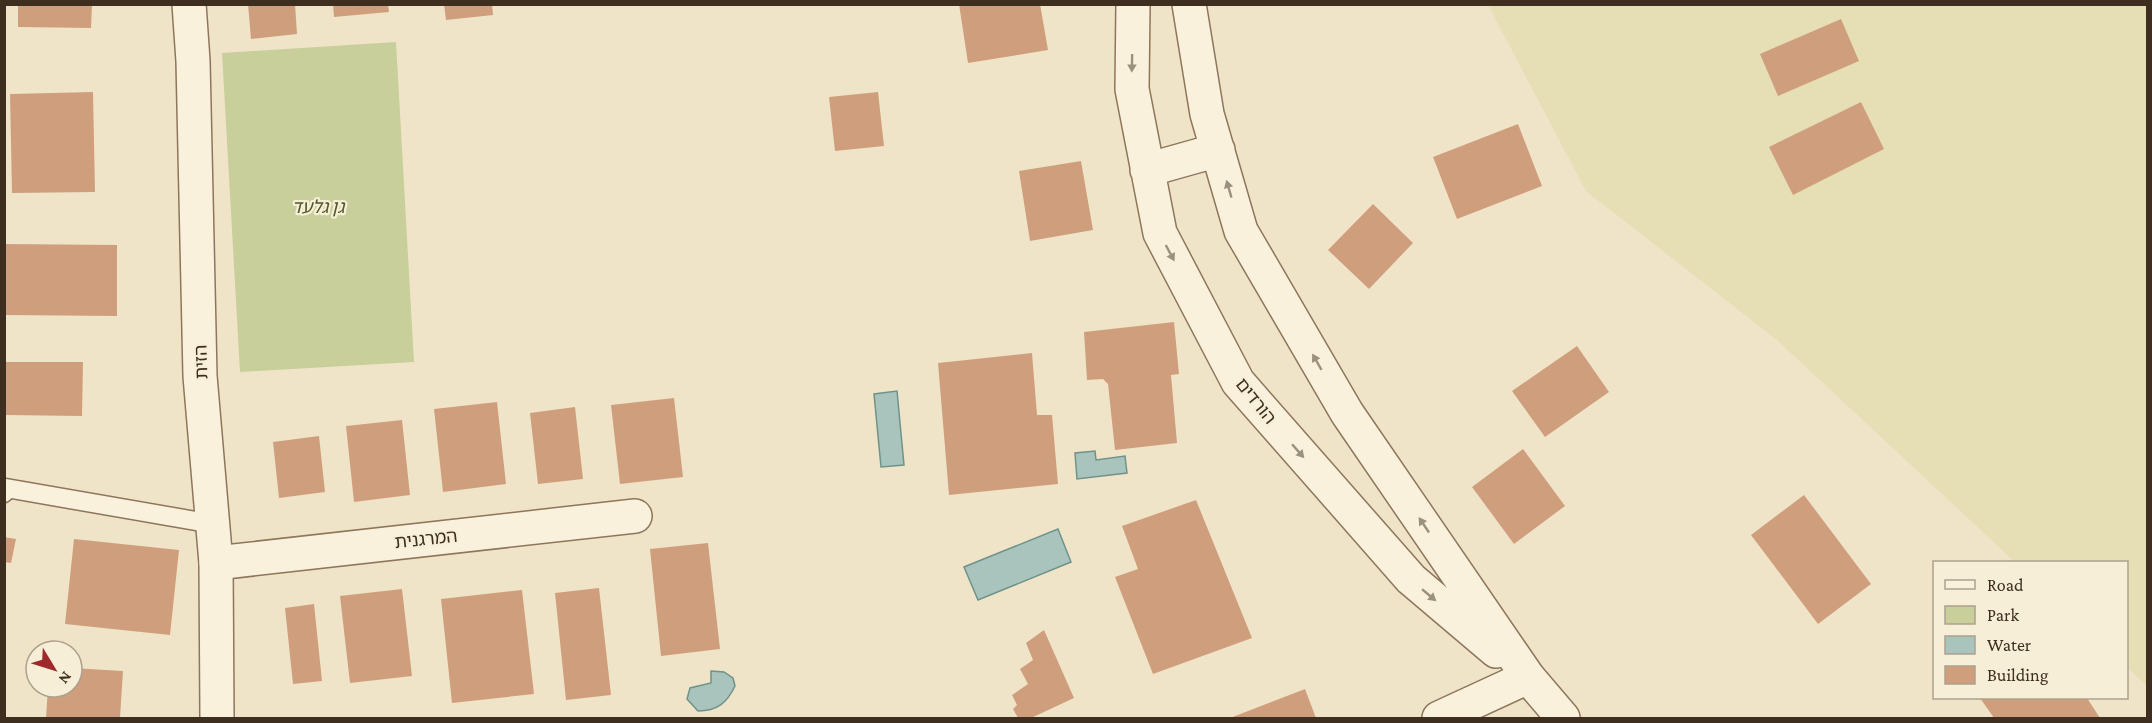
<svg xmlns="http://www.w3.org/2000/svg" width="2152" height="723" font-family="'Crimson Pro','Noto Sans Hebrew',serif">
<rect width="100%" height="100%" fill="#f0e4c8"/>
<path fill="#e6deb5" d="M1488 5H2147V686L2127 667 2126 562H2015L1777 340 1586 191Z"/>
<path fill="#c9cf9b" d="M396 42 414 362 240 372 222 53Z"/>
<path fill="#a9c4bc" stroke="#6f938a" stroke-width="1.5" d="M897 391 904 465 881 467 874 394Z
M1095 451 1096 460 1125 456 1127 473 1077 479 1075 453Z
M1058 529 1071 562 978 600 964 567Z
M711 671 724 672 733 678 735 686C727 703 717 711 698 711L687 699 690 688 711 683Z"/>
<path fill="#cf9f7d" d="M18 4H92L91 28 18 27Z
M248 4H295L297 34 251 39Z
M333 4H388L389 12 334 17Z
M444 4H492L493 15 446 20Z
M959 4H1040L1048 50 968 63Z
M1841 19 1859 61 1778 96 1760 54Z
M93 92 95 192 12 193 10 94Z
M878 92 884 146 835 151 829 97Z
M1861 102 1884 149 1793 195 1769 147Z
M1518 124 1542 186 1457 219 1433 157Z
M1081 161 1093 230 1030 241 1019 171Z
M1373 204 1413 243 1369 289 1328 250Z
M4 244 117 245V316L4 315Z
M1174 322 1179 374 1171 375 1177 443 1115 450 1108 384 1103 379 1087 380 1084 332Z
M1577 346 1609 392 1545 437 1512 391Z
M1032 353 1037 415H1052L1058 484 949 495 938 363Z
M4 362H83L82 416 4 415Z
M674 398 683 477 620 484 611 405Z
M497 402 506 484 443 492 434 409Z
M575 407 583 479 538 484 530 413Z
M402 420 410 495 354 502 346 426Z
M319 436 325 492 279 498 273 442Z
M1523 449 1565 506 1514 544 1472 487Z
M1804 495 1871 584 1818 624 1751 535Z
M1196 500 1252 638 1153 674 1115 577 1138 569 1122 526Z
M4 537 16 539 11 563 4 562Z
M74 539 179 550 170 635 65 624Z
M708 543 720 649 661 656 650 549Z
M599 588 611 695 566 700 555 593Z
M402 589 412 676 350 683 340 596Z
M522 590 534 694 452 703 441 599Z
M314 604 322 681 293 684 285 608Z
M1044 630 1074 698 1031 718H1018L1013 709 1017 705 1012 695 1028 684 1020 669 1033 660 1026 643Z
M72 668 123 671 120 718H46L48 687H72Z
M1305 689 1316 718H1230Z
M1980 698H2087L2100 718H1994Z"/>
<g fill="none" stroke-linecap="round" stroke-linejoin="round">
<defs>
<path id="service" d="M4 493 6 488 213 524"/>
<path id="minor" d="M216 563 635 516
M1439 718 1528 677"/>
<path id="tertiary" d="M189 4 193 61 200 376 216 563 217 718
M1133 4 1132 89 1160 233 1238 382 1411 579 1496 651
M1189 4 1207 114 1241 231 1347 413 1528 677 1563 718
M1147 170 1218 150"/>
</defs>
<use href="#service" stroke="#8d765c" stroke-width="21"/>
<use href="#minor" stroke="#8d765c" stroke-width="36"/>
<use href="#tertiary" stroke="#8d765c" stroke-width="36"/>
<use href="#service" stroke="#faf1dc" stroke-width="18"/>
<use href="#minor" stroke="#faf1dc" stroke-width="33"/>
<use href="#tertiary" stroke="#faf1dc" stroke-width="33"/>
</g>
<defs><path id="oneway-solid" d="M-6-.8H1V-3.2L6.5 0L1 3.2V.8H-6Z" transform="scale(1.5)"/></defs>
<g fill="#9c907e">
<use href="#oneway-solid" transform="translate(1132 63) rotate(91)"/>
<use href="#oneway-solid" transform="translate(1229 189) rotate(-106)"/>
<use href="#oneway-solid" transform="translate(1170 253) rotate(62)"/>
<use href="#oneway-solid" transform="translate(1317 362) rotate(-120)"/>
<use href="#oneway-solid" transform="translate(1298 451) rotate(49)"/>
<use href="#oneway-solid" transform="translate(1424 525) rotate(-124)"/>
<use href="#oneway-solid" transform="translate(1429 595) rotate(40)"/>
</g>
<g text-anchor="middle" stroke-width="4.5" stroke-linejoin="round" paint-order="stroke">
<g font-size="18" font-style="italic" fill="#4d5a26" stroke="#f7eed8">
<text x="318" y="213">גן גלעד</text>
</g>
<g font-size="18" fill="#3d2e20" stroke="#f7eed8">
<text transform="translate(201 362) rotate(-92)" y="6">הזית</text>
<text transform="translate(1256 401) rotate(51)" y="6">הורדים</text>
<text transform="translate(426 539) rotate(-6)" y="6">המרגנית</text>
</g>
</g>
<rect width="2152" height="723" fill="none" stroke="#3d2e20" stroke-width="12"/>
<rect x="1933" y="561" width="195" height="138" fill="#f7eed8" stroke="#ada18e" stroke-width="1.5"/>
<rect x="1945" y="580" width="30" height="9" fill="#faf1dc" stroke="#ada18e" stroke-width="1.5"/>
<text x="1987" y="591" font-size="18" fill="#3d2e20">Road</text>
<rect x="1945" y="606" width="30" height="18" fill="#c9cf9b" stroke="#ada18e" stroke-width="1.5"/>
<text x="1987" y="621" font-size="18" fill="#3d2e20">Park</text>
<rect x="1945" y="636" width="30" height="18" fill="#a9c4bc" stroke="#ada18e" stroke-width="1.5"/>
<text x="1987" y="651" font-size="18" fill="#3d2e20">Water</text>
<rect x="1945" y="666" width="30" height="18" fill="#cf9f7d" stroke="#ada18e" stroke-width="1.5"/>
<text x="1987" y="681" font-size="18" fill="#3d2e20">Building</text>
<g transform="translate(54 669) rotate(128)"><circle r="28" fill="#f7eed8" stroke="#ada18e" stroke-width="1.5"/>
<path d="M0-4.5L10 22L0 15L-10 22Z" fill="#9e2a2b"/>
<text y="-9" font-size="16" font-weight="bold" text-anchor="middle" fill="#3d2e20">N</text>
</g>
</svg>
